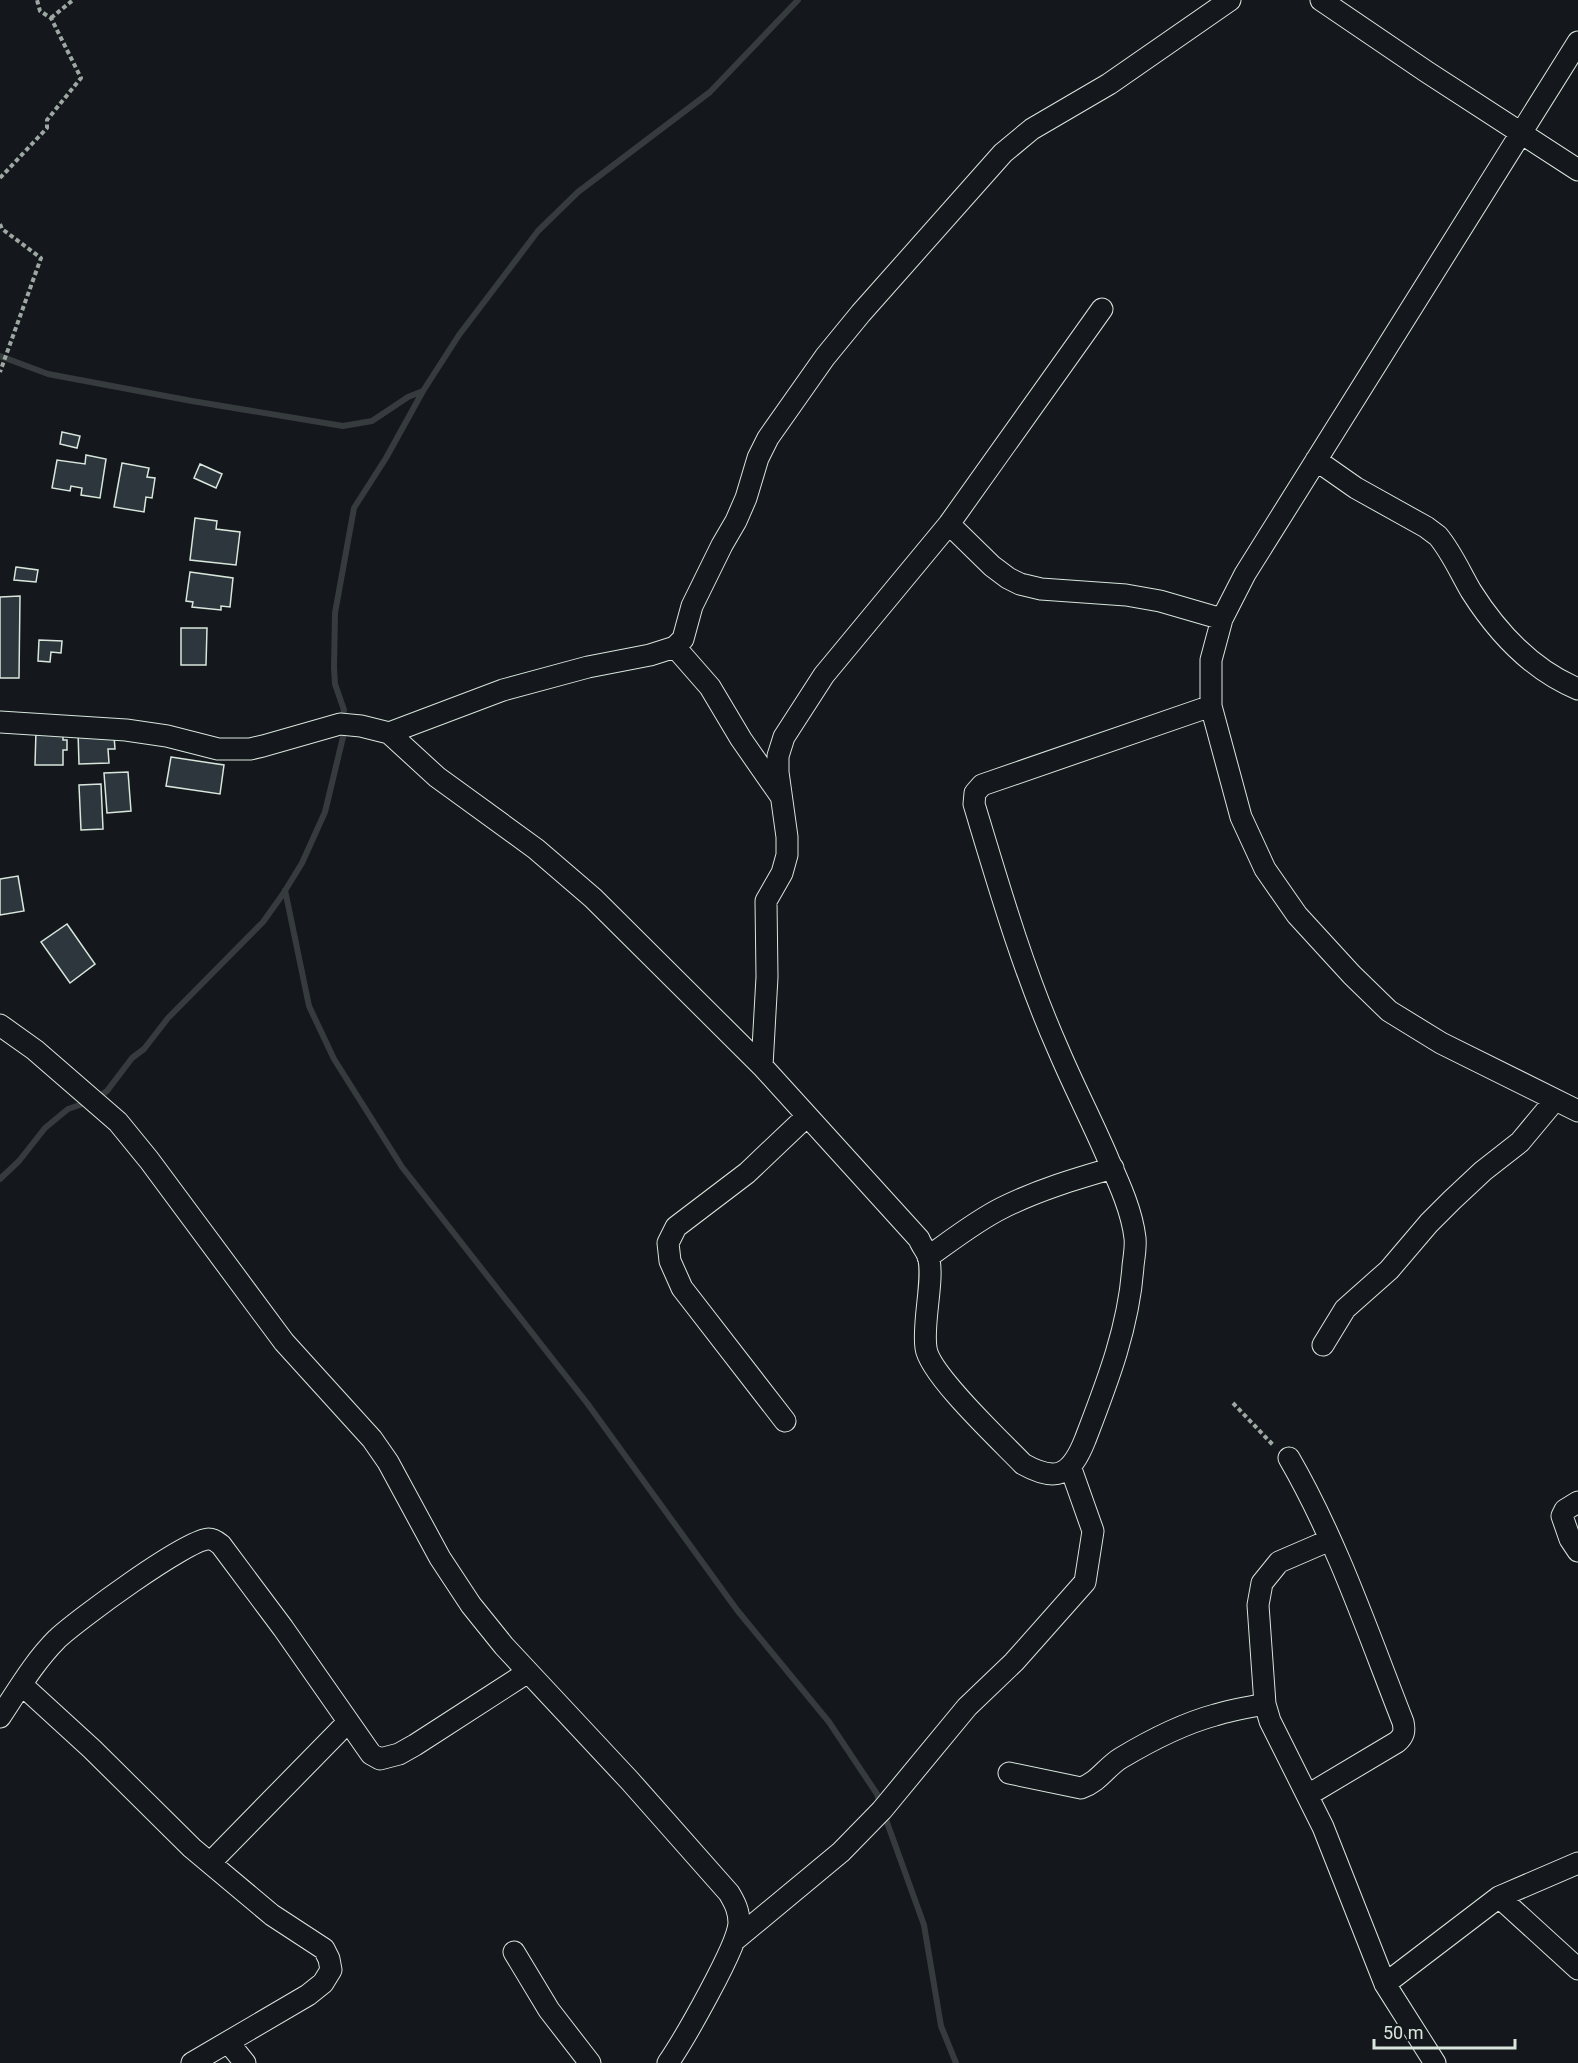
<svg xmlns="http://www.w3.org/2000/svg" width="1578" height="2063" font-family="Roboto,sans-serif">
<rect width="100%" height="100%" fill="#14181c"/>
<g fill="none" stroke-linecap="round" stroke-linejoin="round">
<path stroke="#363b3e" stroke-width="6" d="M0 356 48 374 192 401 343 426 372 421 408 397 423 391
M342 719 344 710 335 684 334 668 335 613 354 508 386 458 423 391 459 335 538 231 578 192 710 92 798 0
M285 890 309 1006 334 1059 402 1167 587 1403 737 1610 829 1722 877 1794 880 1804
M97 1098 107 1091 132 1058 144 1049 168 1018 263 922 283 894 302 863 325 812 344 733 342 729
M0 1179 19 1161 45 1128 68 1109 88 1102
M884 1814 924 1925 941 2026 956 2063"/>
</g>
<path fill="#2c363c" stroke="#d8e6dc" stroke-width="1.5" d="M62 432 80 436 77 448 60 444Z
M86 455 106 459 100 498 81 495 82 488 71 486 70 491 52 488 57 460 85 464Z
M122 463 149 468 147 477 155 478 152 498 146 497 144 512 114 507Z
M200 464 222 474 216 488 194 478Z
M195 518 217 521 216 529 240 532 236 565 190 560Z
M16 567 38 570 36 582 14 580Z
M190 572 233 578 230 607 221 606V610L192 607 193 602 186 601Z
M20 596 19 678H0V597Z
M181 628H207L206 665H181Z
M39 640 62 641 61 653 51 652 50 662 38 661Z
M36 731 63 732V740H67V750H63V765H35Z
M78 732 114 736 115 749H108L109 763 79 764Z
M171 757 224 765 220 794 166 786Z
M128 772 131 811 107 813 104 773Z
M101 784 103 829 81 830 79 785Z
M18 876 24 911 0 915V879Z
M67 924 95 964 70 983 41 942Z"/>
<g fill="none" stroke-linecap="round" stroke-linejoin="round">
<defs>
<path id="minor" d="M1321 0 1427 72 1578 170
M1578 42 1245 574 1222 619 1211 660V706L1241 817 1265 869 1297 915 1352 975 1389 1011 1441 1043 1578 1111
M1316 460 1356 488 1426 527 1438 536C1452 553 1460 572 1471 591 1497 632 1532 670 1578 689
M949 524 992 566 1008 578 1020 584 1041 589 1126 595 1160 601 1222 619
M675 647 710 687 741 739 780 795
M0 722 126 730 167 736 218 749H250L263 746 340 724 361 726 389 733 437 777 536 849 593 898 762 1066 919 1239C921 1245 926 1250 928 1256 935 1277 922 1322 926 1348 929 1374 1002 1442 1023 1464 1057 1483 1071 1475 1085 1440 1107 1383 1129 1327 1133 1266 1134 1257 1136 1247 1135 1238 1132 1212 1120 1185 1109 1161 1093 1123 1074 1087 1058 1049 1023 970 999 887 974 804L975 793 982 785 1211 706
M389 733 503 690 588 667 650 655 675 647 683 639 692 606 722 545 736 521 746 498 758 458 768 438 825 357 861 313 1003 153 1032 129 1109 84 1230 0
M0 1025 35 1050 118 1122 149 1160 284 1342 372 1439 388 1462 440 1558 471 1605 504 1646 630 1781 729 1893C735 1903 739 1911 739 1923 738 1946 683 2041 668 2063
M762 1066 767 977 766 901 782 873 787 855V837L778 772V756L784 737 824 675 949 524 1102 309
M928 1257C952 1240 976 1221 1002 1208 1038 1190 1075 1179 1113 1168
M1323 1345 1345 1309 1389 1270 1429 1223 1452 1200 1483 1171 1520 1142 1555 1100
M785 1421 682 1288 670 1261 668 1243 676 1227 747 1173 807 1116
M1289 1458C1337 1541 1368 1633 1403 1722 1405 1731 1404 1736 1397 1742L1308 1795
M1578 1502 1565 1510 1562 1516 1570 1539 1578 1551
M1330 1540 1279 1562 1262 1583 1258 1605 1265 1704 1270 1721 1323 1827 1385 1984 1435 2063
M22 1685 92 1749 192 1848 272 1915 324 1949 329 1959 331 1970 323 1983 308 1995 192 2063
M0 1717C18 1690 34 1662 57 1639 76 1621 188 1538 209 1539 214 1539 217 1542 221 1545L283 1628 371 1754 380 1759 399 1754 415 1745 528 1672
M1009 1773 1081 1788C1100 1781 1106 1767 1121 1758 1151 1740 1182 1724 1215 1715 1231 1710 1249 1707 1265 1704
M210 1863 348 1722
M1499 1897 1578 1863
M735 1940 841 1852 882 1810 967 1707 1014 1662 1085 1582 1093 1531 1070 1466
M514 1952 549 2010 590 2063
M1385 1984 1499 1897 1578 1969
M228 2042 245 2063"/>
</defs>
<use href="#minor" stroke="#d8e6dc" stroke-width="23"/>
<path stroke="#9da8a2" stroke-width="4" stroke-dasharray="4.5 3" stroke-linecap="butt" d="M51 18 73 0
M0 178 47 128V120L81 78 51 18 40 11 37 0
M0 224 2 229 41 258 0 372
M1233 1403 1274 1446"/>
<use href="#minor" stroke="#14181c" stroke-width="21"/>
</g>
<path d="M1374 2039v9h141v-9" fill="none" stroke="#d8e6dc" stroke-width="3"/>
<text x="1383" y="2039" font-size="18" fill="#d8e6dc" stroke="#14181c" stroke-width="4.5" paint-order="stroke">50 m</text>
</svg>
